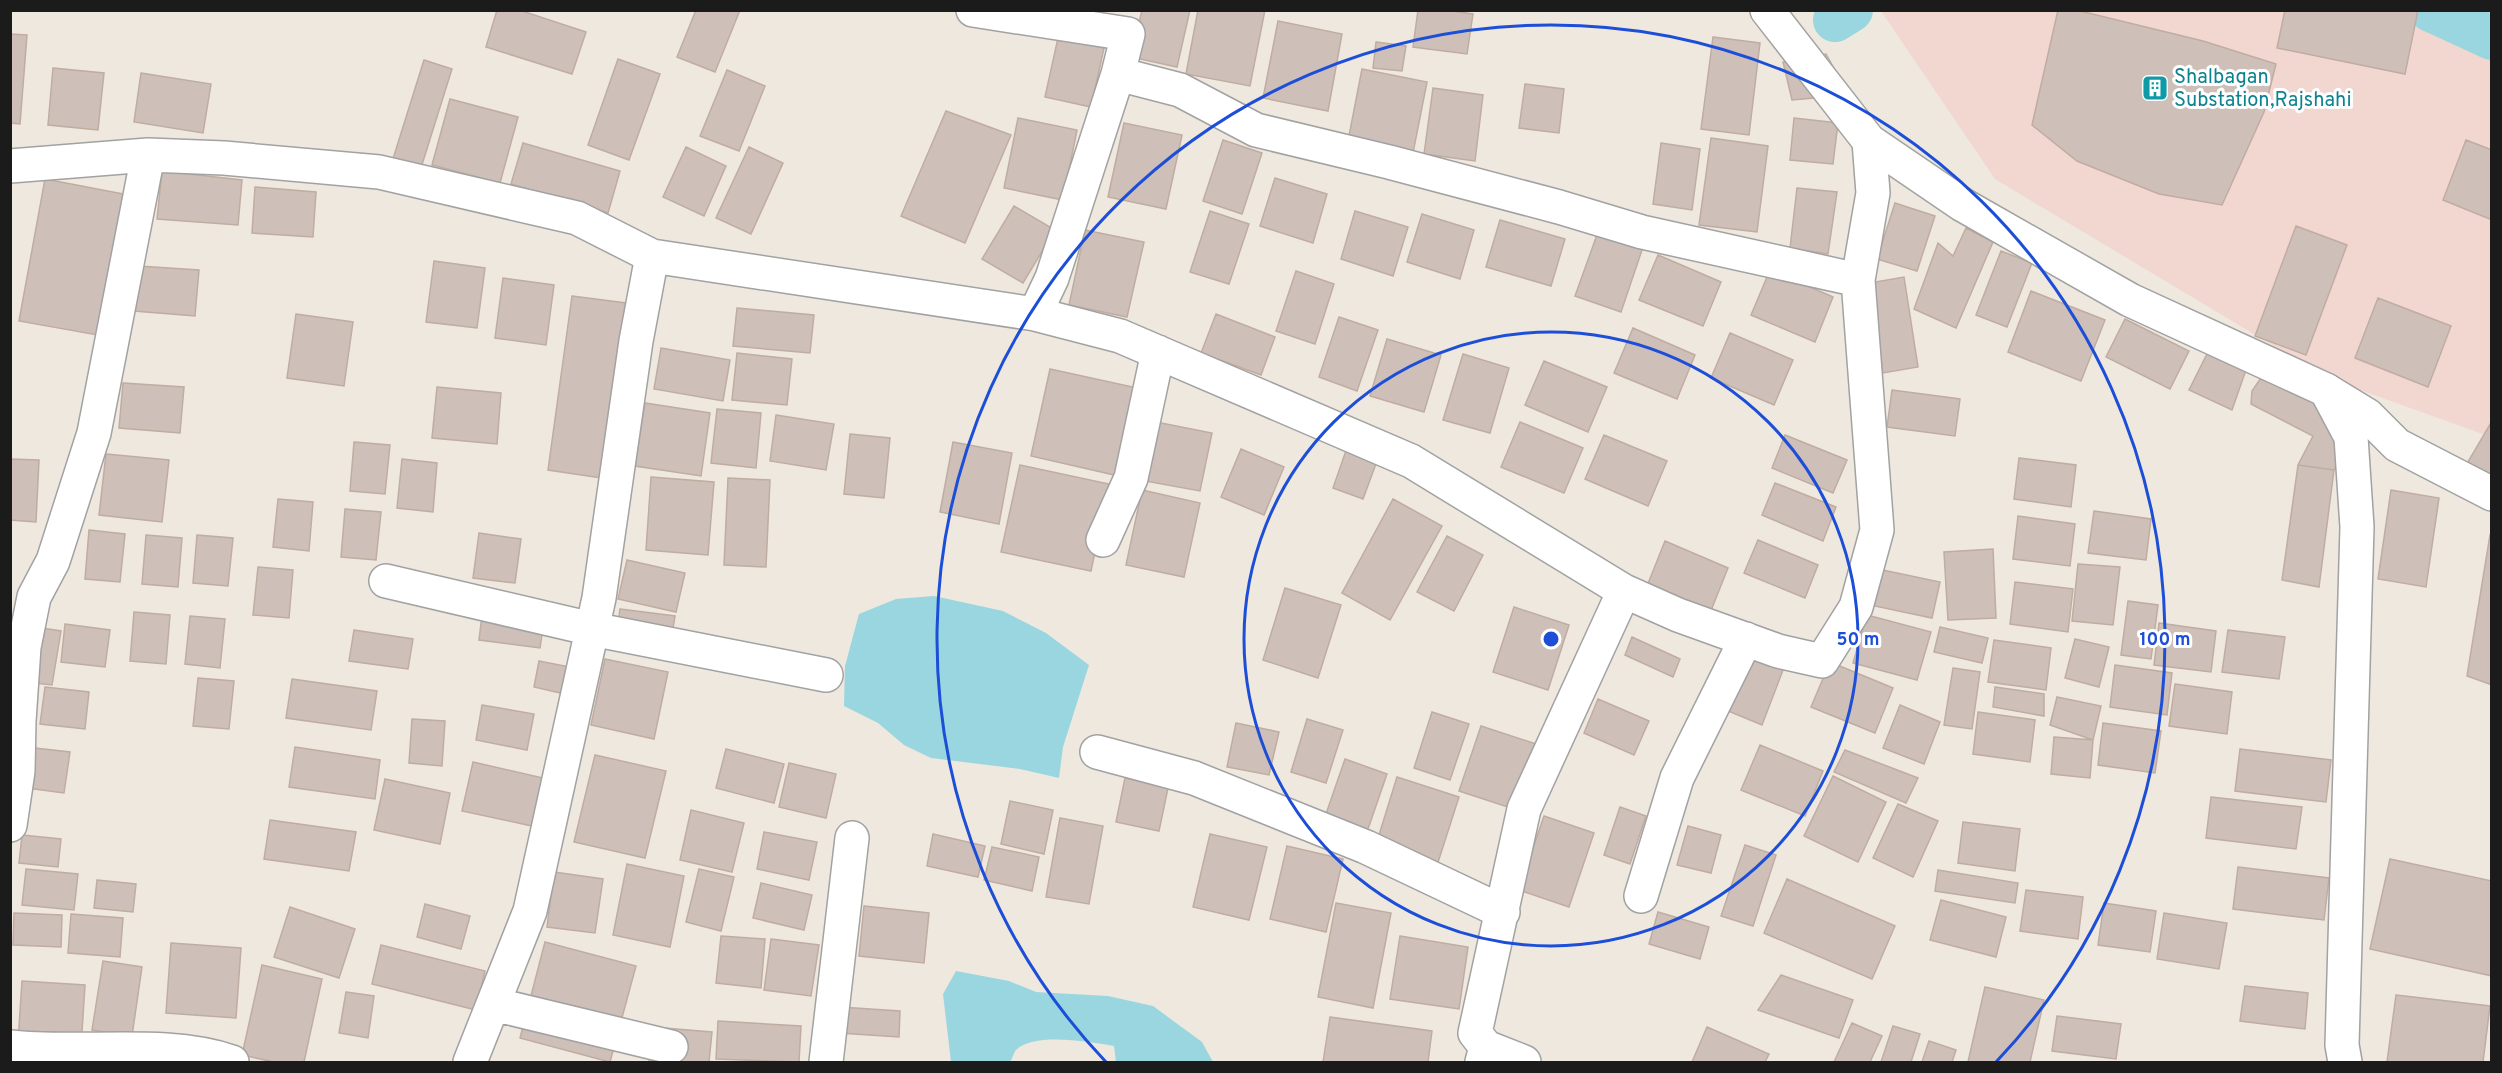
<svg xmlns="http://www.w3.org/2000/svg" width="2502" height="1073" font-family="Overpass,sans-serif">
<rect width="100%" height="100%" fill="#eee8df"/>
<path fill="#f2d6d0" d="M1881 11H2491V437L2327 378 1995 179Z"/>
<path fill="#9ad6e0" d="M934 596 1003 611 1046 633 1089 665 1063 747 1059 778 1020 769 931 758 904 745 878 723 844 706 845 666 859 614 896 599Z
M956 971 1009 981 1036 992 1108 996 1153 1006 1202 1042 1213 1062H1116L1114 1046C1091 1042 1034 1032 1016 1050 1014 1052 1012 1059 1010 1062H951L943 994Z"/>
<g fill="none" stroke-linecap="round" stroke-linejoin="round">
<path stroke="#9ad6e0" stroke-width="44" d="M2431 10 2492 38
M1835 20 1851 10"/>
</g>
<path fill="#cec0b8" stroke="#c0aca0" stroke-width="1.5" d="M497 10H519L586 32 572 74 486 47Z
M696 10H740L715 72 677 57Z
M1142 10H1190L1177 67 1131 57Z
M1198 10H1265L1250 86 1186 74Z
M1418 10H1444L1473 14 1467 54 1413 47Z
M2058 10H2076L2203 41 2276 64 2264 112 2222 205 2159 194 2077 161 2032 125Z
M2285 10H2418L2405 74 2277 48Z
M1278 21 1342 34 1328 111 1263 98Z
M10 34 27 35 20 124 10 123Z
M1713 37 1760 43 1749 135 1701 129Z
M1058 38 1104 48 1091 107 1045 97Z
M1376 42 1406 46 1402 71 1373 68Z
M1826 54 1849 95 1792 100 1783 62Z
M618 59 660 74 629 160 588 145Z
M424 60 452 69 420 171 392 162Z
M53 68 104 73 98 130 48 125Z
M1362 69 1427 82 1412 158 1347 146Z
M727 70 765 86 739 151 700 136Z
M141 73 211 84 203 133 134 122Z
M1525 84 1564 89 1559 133 1519 128Z
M1433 88 1483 95 1475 161 1424 154Z
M450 99 518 117 500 183 432 165Z
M946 111 1011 135 965 243 901 216Z
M1018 118 1077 130 1063 200 1004 188Z
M1794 118 1838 123 1833 164 1790 160Z
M1124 123 1182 135 1166 209 1108 197Z
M1711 138 1768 146 1757 232 1699 225Z
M1223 140 1262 153 1242 214 1203 201Z
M2466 140 2492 150V220L2443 200Z
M523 143 620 171 608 213 511 184Z
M1661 143 1700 149 1692 210 1653 204Z
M686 147 726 166 704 216 663 197Z
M749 147 783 163 751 234 716 218Z
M162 171 242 180 238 225 157 219Z
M1275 178 1327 194 1313 243 1260 226Z
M45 179 129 195 103 336 19 321Z
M255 187 316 192 313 237 252 233Z
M1797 188 1837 192 1828 254 1790 248Z
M1895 203 1935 216 1917 271 1877 259Z
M1014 206 1055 230 1023 283 982 259Z
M1210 211 1249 224 1229 284 1190 272Z
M1355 211 1408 227 1393 276 1341 259Z
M1422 214 1474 230 1460 279 1407 262Z
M1500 220 1565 239 1551 286 1486 267Z
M2296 226 2347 245 2306 355 2255 336Z
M1966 228 1993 242 1956 328 1914 309 1938 243 1953 256Z
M1085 230 1144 242 1127 317 1069 305Z
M1598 232 1643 247 1621 312 1575 296Z
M2001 251 2032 263 2007 327 1976 315Z
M1658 255 1721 282 1703 326 1639 300Z
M434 261 485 268 477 328 426 322Z
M138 266 199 270 195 316 134 311Z
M1770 270 1833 297 1815 342 1751 315Z
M1296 271 1334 284 1315 344 1276 331Z
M1904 277 1918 367 1883 373 1869 283Z
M503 278 554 285 546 345 495 338Z
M2031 291 2105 320 2081 381 2008 352Z
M572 296 626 303 601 478 548 470Z
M2378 298 2451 326 2428 387 2355 358Z
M737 308 814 315 810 353 733 346Z
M296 314 353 322 344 386 287 378Z
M1216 314 1275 337 1261 375 1201 353Z
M1339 317 1378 330 1357 391 1319 377Z
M2125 319 2189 351 2170 389 2106 357Z
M1633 328 1695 355 1677 399 1614 373Z
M1730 333 1793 360 1774 405 1711 378Z
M1387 339 1441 355 1424 412 1370 396Z
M661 348 730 360 723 401 654 389Z
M2208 352 2246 370 2232 410 2189 390Z
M737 353 792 359 787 405 732 400Z
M1463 354 1509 368 1490 433 1443 420Z
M1544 361 1607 387 1588 432 1525 405Z
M1050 369 1142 389 1123 477 1031 456Z
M2265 372 2306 390 2345 446 2334 470 2298 465 2313 436 2251 404 2252 391Z
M123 383 184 387 180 433 119 428Z
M437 387 501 393 497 444 432 438Z
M1892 390 1960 399 1955 436 1887 427Z
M645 403 710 413 701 476 635 466Z
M717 409 761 413 756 468 711 463Z
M776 415 834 424 826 470 770 461Z
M2492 421V490L2462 472Z
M1156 422 1212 433 1200 491 1145 481Z
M1520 422 1583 448 1564 493 1501 467Z
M850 434 890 438 884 498 844 494Z
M1604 435 1667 461 1648 506 1585 479Z
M1785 435 1847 460 1833 493 1772 468Z
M354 442 390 445 385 494 350 491Z
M953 442 1012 453 999 524 940 512Z
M1349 442 1380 453 1363 499 1333 488Z
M1241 449 1284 467 1264 515 1221 497Z
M106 454 169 460 162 522 99 515Z
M2019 458 2076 465 2071 507 2014 499Z
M10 459 39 460 36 522 10 520Z
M402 459 437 463 433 512 397 508Z
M1020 465 1109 484 1091 571 1001 552Z
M2298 465 2334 470 2319 587 2282 580Z
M651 477 714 482 708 555 646 550Z
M728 478 770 480 766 567 724 565Z
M1775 483 1836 507 1823 541 1762 515Z
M1142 490 1200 503 1184 577 1126 565Z
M2391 490 2439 498 2426 587 2378 579Z
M278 499 313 502 309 551 273 547Z
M1393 499 1442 526 1390 620 1342 593Z
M345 509 381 512 376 560 341 557Z
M2094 511 2151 519 2146 560 2088 553Z
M2018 516 2075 524 2070 566 2013 559Z
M89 530 125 534 120 582 85 579Z
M479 533 521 539 515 583 473 578Z
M146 535 182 538 178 587 142 584Z
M197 535 233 538 228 586 193 583Z
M2490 535 2492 536V685L2467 676Z
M1447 536 1483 555 1454 611 1417 592Z
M1758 540 1818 565 1805 598 1744 573Z
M1665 541 1728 568 1710 613 1647 586Z
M1993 549 1996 618 1948 620 1944 552Z
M627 560 685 573 676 612 618 599Z
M2078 564 2120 567 2113 625 2072 621Z
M258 567 293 570 289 618 253 615Z
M1878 569 1940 582 1932 618 1870 605Z
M2015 582 2073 589 2068 632 2010 624Z
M1285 588 1341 605 1318 678 1263 660Z
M2128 601 2158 605 2151 659 2121 655Z
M483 607 545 615 540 648 479 640Z
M1514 607 1569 625 1548 690 1493 672Z
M620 609 675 616 669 653 615 646Z
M134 612 170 615 166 664 130 661Z
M1867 615 1931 632 1917 680 1853 663Z
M190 616 225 619 220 668 185 664Z
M2159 623 2216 631 2211 672 2154 665Z
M65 624 110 630 105 667 61 662Z
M35 627 61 631 52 685 26 682Z
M1940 627 1988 638 1982 663 1934 652Z
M354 630 413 639 408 669 349 661Z
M2228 630 2285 637 2279 679 2222 672Z
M1632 637 1680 659 1673 677 1625 655Z
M2075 639 2109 647 2099 687 2065 678Z
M1994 640 2051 648 2046 690 1988 682Z
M1748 656 1783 670 1762 725 1726 710Z
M605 659 668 672 654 739 591 725Z
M539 661 575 668 569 695 534 687Z
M1830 662 1893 688 1875 733 1811 707Z
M2115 665 2172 673 2167 715 2110 707Z
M1953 668 1980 672 1972 729 1944 725Z
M198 678 234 681 229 729 193 726Z
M292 679 377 691 371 730 286 718Z
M2175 684 2232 692 2227 734 2169 726Z
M45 687 89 692 85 729 40 724Z
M1995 687 2044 694V716L1993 707Z
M2057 697 2101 706 2093 740 2050 725Z
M1598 699 1649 721 1634 755 1584 733Z
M482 705 534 714 527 750 476 740Z
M1900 705 1940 722 1924 764 1883 748Z
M1432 712 1469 724 1450 780 1414 768Z
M1978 712 2035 720 2030 762 1973 754Z
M412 719 445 721 442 766 409 763Z
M1307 719 1343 730 1326 783 1291 772Z
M1236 723 1279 732 1269 775 1227 767Z
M2103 723 2161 731 2155 773 2098 765Z
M1481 726 1536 744 1514 809 1459 791Z
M2054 737 2093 740 2090 778 2051 774Z
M1760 745 1823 771 1805 816 1741 790Z
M17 746 70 752 64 793 12 786Z
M295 747 380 760 375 799 289 787Z
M726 749 784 764 774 803 716 788Z
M2240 749 2331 760 2326 802 2235 791Z
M1845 750 1918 778 1906 803 1834 772Z
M595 755 666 771 645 858 574 842Z
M1345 759 1387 774 1359 855 1317 840Z
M473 762 543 778 532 826 462 811Z
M789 763 836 774 826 818 779 807Z
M1833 776 1886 802 1858 862 1804 836Z
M1397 777 1459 797 1431 884 1370 864Z
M1125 778 1168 788 1159 831 1116 822Z
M385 779 450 793 440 844 374 830Z
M2211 797 2302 807 2296 849 2206 838Z
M1010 801 1053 810 1044 854 1001 844Z
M1898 804 1938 821 1913 877 1873 858Z
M1620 807 1646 816 1630 864 1604 855Z
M691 810 744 823 732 872 680 860Z
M1544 816 1594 833 1569 907 1519 890Z
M1060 818 1103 826 1089 904 1046 897Z
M270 820 356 832 349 871 264 859Z
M1963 822 2020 829 2015 871 1958 863Z
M1688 826 1721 835 1711 873 1677 865Z
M764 832 817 842 809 880 757 869Z
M933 834 985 846 978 877 927 866Z
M1210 834 1267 847 1249 920 1193 907Z
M22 835 61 839 58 867 19 863Z
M1745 845 1776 855 1753 926 1721 916Z
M1287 846 1343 859 1326 932 1270 919Z
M992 847 1039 857 1032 891 984 880Z
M2390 859 2492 881V976L2370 949Z
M627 864 684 876 670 947 613 935Z
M2238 867 2329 878 2324 920 2233 909Z
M26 869 78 874 74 910 22 905Z
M699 869 734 877 721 931 686 922Z
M1938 870 2018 883 2015 903 1935 891Z
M554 872 603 879 595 933 547 927Z
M1787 879 1895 926 1872 979 1764 933Z
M97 880 136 884 133 912 94 908Z
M761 883 812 895 804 930 753 918Z
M2026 890 2083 897 2078 939 2020 931Z
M1941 900 2006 917 1996 957 1930 940Z
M1336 903 1391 913 1373 1008 1318 997Z
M2104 903 2156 911 2150 952 2098 945Z
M425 904 470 916 461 949 417 937Z
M864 906 929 913 924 963 859 956Z
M290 907 355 929 339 978 274 957Z
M1658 912 1709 927 1700 959 1649 944Z
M14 913 62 915 61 947 13 945Z
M2164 913 2227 923 2219 969 2157 959Z
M71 914 123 918 120 957 68 953Z
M721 936 765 939 761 988 716 983Z
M1400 936 1468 947 1459 1009 1390 999Z
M771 939 819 945 811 996 764 990Z
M545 942 636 966 610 1062 520 1038Z
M171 943 241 948 236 1018 166 1013Z
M381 945 485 971 476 1010 372 984Z
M103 961 142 967 132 1036 92 1030Z
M262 965 322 979 304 1062H274L242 1055Z
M1781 975 1853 1000 1839 1038 1758 1010Z
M22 981 85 985 81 1047 18 1042Z
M2245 986 2308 993 2305 1029 2240 1021Z
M1985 987 2044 1000 2030 1062H1968Z
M346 992 374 996 368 1038 339 1033Z
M2396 995 2490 1006 2483 1062H2387Z
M840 1007 900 1011 899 1037 839 1033Z
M2057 1016 2121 1024 2116 1059 2052 1051Z
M1330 1017 1432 1031 1428 1062H1323Z
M718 1021 801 1026 799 1062 716 1059Z
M1852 1023 1882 1036 1870 1062H1834Z
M1893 1026 1920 1034 1911 1062H1881Z
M652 1027 712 1032 709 1062H649Z
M1707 1027 1769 1054 1765 1062H1692Z
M1929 1041 1956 1050 1952 1062H1922Z"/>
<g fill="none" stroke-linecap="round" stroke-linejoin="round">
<defs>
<path id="minor" d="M973 10 1128 34 1118 74 1180 90 1256 130 1389 162 1559 207 1642 232 1858 280
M10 166 148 155 224 158 379 172 577 218 652 256 1035 314 1120 336 1411 461 1624 591 1678 615 1778 651 1822 661 1856 607 1877 530 1858 280 1873 193 1869 141
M1035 314 1052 278 1118 74
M2326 390 2367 415 2397 445 2492 494
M1103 540 1131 478 1158 352
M386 581 592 629 826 675
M1097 752 1194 778 1366 847 1503 912
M10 825 18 771 19 721 24 647 34 597 53 561 94 433 148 155
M1641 896 1677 778 1746 639
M493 1004 671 1047
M10 1047C81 1055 166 1039 232 1062
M1486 1047 1524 1062
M470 1062 530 911 599 598 636 341 652 256
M826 1062 852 838
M1482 1062 1486 1047 1475 1033 1524 809 1624 591"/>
<path id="tertiary" d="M1767 10 1869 141 1963 205 2130 300 2326 390 2351 437 2357 527 2342 1045 2345 1062"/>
</defs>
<use href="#minor" stroke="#a2a2a2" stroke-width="36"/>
<use href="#tertiary" stroke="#a2a2a2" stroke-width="36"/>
<use href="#minor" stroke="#fff" stroke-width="33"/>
<use href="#tertiary" stroke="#fff" stroke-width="33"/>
</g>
<g fill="none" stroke="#1d4ed8" stroke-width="3">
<circle cx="1551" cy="639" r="307"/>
<path d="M1106 1062A614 614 0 1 1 1996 1062"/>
</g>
<defs>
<symbol id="building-square" viewBox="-11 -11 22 22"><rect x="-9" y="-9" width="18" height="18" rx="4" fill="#0f9aa8" stroke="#fff"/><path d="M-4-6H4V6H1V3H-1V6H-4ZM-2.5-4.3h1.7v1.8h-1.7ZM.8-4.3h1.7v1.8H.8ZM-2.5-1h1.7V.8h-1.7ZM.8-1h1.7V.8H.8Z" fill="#fff"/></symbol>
</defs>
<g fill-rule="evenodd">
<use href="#building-square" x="2140" y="73" width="30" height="30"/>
</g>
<g text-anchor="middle" stroke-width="6" stroke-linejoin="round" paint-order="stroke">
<g font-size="20" fill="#0d838f" stroke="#fff" text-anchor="start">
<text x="2174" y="83">Shalbagan<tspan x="2174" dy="23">Substation,Rajshahi</tspan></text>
</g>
</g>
<circle cx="1551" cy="639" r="9" fill="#1d4ed8" stroke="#fff" stroke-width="3"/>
<g font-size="18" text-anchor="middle" font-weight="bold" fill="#1d4ed8" stroke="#fff" stroke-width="6" stroke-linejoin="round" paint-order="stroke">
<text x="1858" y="645">50 m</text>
<text x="2165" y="645">100 m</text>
</g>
<rect width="2502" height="1073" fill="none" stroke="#1b1b1b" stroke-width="24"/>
</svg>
